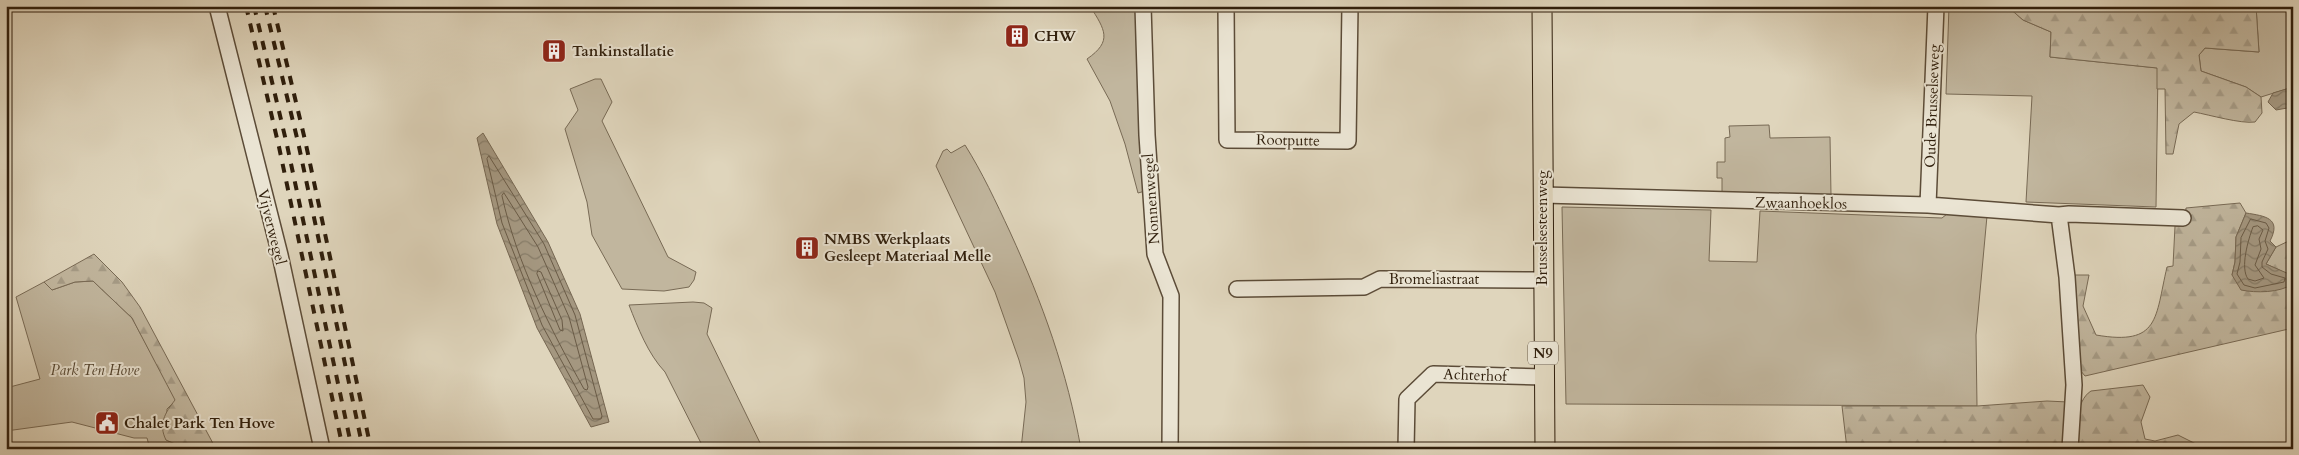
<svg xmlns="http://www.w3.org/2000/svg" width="2299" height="455" font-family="Cardo,serif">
<defs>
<pattern id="forest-firs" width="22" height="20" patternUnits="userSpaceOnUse" patternTransform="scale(1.25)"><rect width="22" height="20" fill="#c1b69e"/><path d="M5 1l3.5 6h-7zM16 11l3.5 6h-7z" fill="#a69c87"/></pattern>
<pattern id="water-waves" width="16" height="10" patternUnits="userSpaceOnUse" patternTransform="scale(1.25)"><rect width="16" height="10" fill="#a49780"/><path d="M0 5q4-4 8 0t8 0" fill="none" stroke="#867b67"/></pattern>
</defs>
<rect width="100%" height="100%" fill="#dfd5bc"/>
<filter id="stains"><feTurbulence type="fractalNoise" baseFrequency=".004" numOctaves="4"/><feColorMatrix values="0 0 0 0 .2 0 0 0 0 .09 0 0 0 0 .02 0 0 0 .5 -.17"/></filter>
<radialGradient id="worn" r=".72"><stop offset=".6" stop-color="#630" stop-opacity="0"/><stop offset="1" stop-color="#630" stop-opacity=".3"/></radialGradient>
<path fill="#c1b69e" stroke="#786a55" d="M1090 6H1136L1145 191 1138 193 1125 144 1110 101 1087 59C1113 41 1105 30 1090 6Z
M1949 6H2007L2023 20 2051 32 2050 57 2158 68 2156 207 2026 202 2032 96 1946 94Z
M2256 6H2293V87L2261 97 2246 87 2201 71 2199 55 2205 48 2259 52Z
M595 79H601L612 102 602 121 668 257 696 272 694 280 689 287 664 291 622 289 592 235 587 202 565 129 578 110 570 89Z
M1769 125 1770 138 1830 137 1831 195 1722 192V178H1717V162H1725V138L1730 137 1729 126Z
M965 145C982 172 996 202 1010 232 1043 304 1067 371 1081 449H1021L1026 402 1024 378 1019 360 995 292 936 166 943 151 947 149 951 153Z
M1562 207 1711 210 1709 261 1757 262 1760 211 1942 218 1947 214 1987 216 1976 335 1977 406 1566 404Z
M93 281 132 318 176 400 167 409 166 440 187 449H150L147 438H134L72 422 6 431V388L40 379 16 297 44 282 52 290 75 282Z
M693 302 704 303 712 308 707 334 763 449H704L665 372C648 354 638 328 629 305Z"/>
<path fill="url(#forest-firs)" stroke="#786a55" d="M2007 6H2256L2259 52 2205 48 2199 55 2201 71 2246 87 2261 97 2262 113 2255 122C2241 124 2210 115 2194 112L2179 124 2173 154H2166L2165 89H2157V68L2050 57 2051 32 2023 20Z
M2240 203 2246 213 2236 237 2235 262 2232 275 2288 287 2293 284V328L2085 376 2080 370 2075 275H2089L2083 306 2096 335C2160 346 2155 318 2167 267L2173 266 2175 226H2184L2186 208Z
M2293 239V278L2288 274 2266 264 2276 247Z
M94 254 122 282 140 307 216 449H187L166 440C158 424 165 413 175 400L132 318 93 281 75 282 52 290 44 282Z
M2143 385 2150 397 2141 422 2145 439 2155 441 2178 435 2200 446V449H2077C2076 432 2075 401 2091 391Z
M2047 401 2068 402 2064 449H1847L1842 406H1977Z"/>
<path fill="url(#water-waves)" stroke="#766752" d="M2293 87V107L2276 110 2268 102 2273 93Z
M483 133 548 242 580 314 609 422 591 427 537 328 497 224 477 138Z
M2246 213C2265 216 2282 218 2270 241L2276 247 2266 264 2289 274 2293 278V284C2279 293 2256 293 2241 290L2232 275 2235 262 2236 237Z"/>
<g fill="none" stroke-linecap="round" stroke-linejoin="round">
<path stroke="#6a5b46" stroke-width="1" d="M489 156 544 244 575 315 602 416 601 419H593L542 325 502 223 487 159Z
M504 193 538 247 569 317 588 387 587 390 584 389C550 328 517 264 502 196Z
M2251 219 2266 223 2269 228 2265 241 2268 249 2262 262V267L2271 274 2285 278 2284 282 2255 288 2244 285 2237 274 2240 262 2241 238Z
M2258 226 2263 230 2259 239 2261 249 2255 265 2264 278 2255 281 2248 279C2240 268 2248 240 2253 227Z
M538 271 541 272 562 320 563 331 560 330 537 274Z"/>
<defs>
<path id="minor" d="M217 6 280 255 322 449
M1143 6 1147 135 1155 254 1171 296 1170 449
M1226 6 1227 140 1348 141 1350 6
M1543 195 1928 205 2059 215 2069 214 2183 218
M1928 205 1936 6
M2059 215 2067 277 2074 385 2070 449
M1237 289 1364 287 1380 279 1542 280
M1406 449 1407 399 1433 374 1544 377"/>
<path id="major" d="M1542 6 1545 449"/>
</defs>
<use href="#minor" stroke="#5c4c38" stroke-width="18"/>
<use href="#major" stroke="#301f0c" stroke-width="21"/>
<use href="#minor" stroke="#eae4d3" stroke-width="15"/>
<use href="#major" stroke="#dfd5bc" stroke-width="19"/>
<path stroke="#301f0c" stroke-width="4" stroke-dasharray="9 9" stroke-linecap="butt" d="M246 6 279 147 343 449
M254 6 287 145 352 449
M265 6 298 142 363 449
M273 6 305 140 371 449"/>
</g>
<defs>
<symbol id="building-square" viewBox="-11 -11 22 22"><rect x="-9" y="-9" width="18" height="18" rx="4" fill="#8f2418" stroke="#eae4d3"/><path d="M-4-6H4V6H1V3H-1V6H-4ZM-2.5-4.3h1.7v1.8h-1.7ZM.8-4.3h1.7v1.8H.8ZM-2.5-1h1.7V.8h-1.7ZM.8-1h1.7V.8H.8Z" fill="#fff"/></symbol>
<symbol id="civic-square" viewBox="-11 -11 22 22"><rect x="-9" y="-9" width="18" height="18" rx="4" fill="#8f2418" stroke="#eae4d3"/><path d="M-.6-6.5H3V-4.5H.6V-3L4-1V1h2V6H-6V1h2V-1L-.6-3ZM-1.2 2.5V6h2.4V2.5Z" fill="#fff"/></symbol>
</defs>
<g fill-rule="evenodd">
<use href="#building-square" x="1003" y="22" width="28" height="28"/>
<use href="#building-square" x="540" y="37" width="28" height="28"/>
<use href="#building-square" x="793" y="234" width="28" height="28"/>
<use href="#civic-square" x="93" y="409" width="28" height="28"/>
</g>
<g text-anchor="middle" stroke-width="4" stroke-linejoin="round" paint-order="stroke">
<rect fill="#eae4d3" stroke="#685a48" stroke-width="1" x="1528" y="341.5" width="30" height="23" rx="4"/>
<g font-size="14" font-weight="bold" fill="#301f0c">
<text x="1543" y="358">N9</text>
</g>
<g font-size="15" font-weight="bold" fill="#301f0c" stroke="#eae4d3" text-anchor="start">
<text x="1034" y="41">CHW</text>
<text x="572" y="56">Tankinstallatie</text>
<text x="824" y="244">NMBS Werkplaats<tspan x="824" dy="17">Gesleept Materiaal Melle</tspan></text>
<text x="124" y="428">Chalet Park Ten Hove</text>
</g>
<g font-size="15" fill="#301f0c" stroke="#eae4d3">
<text transform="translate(1932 106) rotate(-88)" y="5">Oude Brusselseweg</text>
<text transform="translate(1288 140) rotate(1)" y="5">Rootputte</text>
<text transform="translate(1151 199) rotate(-94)" y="5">Nonnenwegel</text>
<text transform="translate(1801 203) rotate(1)" y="5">Zwaanhoeklos</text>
<text transform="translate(272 227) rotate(76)" y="5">Vijverwegel</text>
<text transform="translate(1542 228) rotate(-90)" y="5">Brusselsesteenweg</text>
<text x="1434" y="284">Bromeliastraat</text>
<text transform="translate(1475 375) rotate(2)" y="5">Achterhof</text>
</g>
<g font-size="15" font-style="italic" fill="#544530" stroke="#eae4d3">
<text x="95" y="375">Park Ten Hove</text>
</g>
</g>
<rect width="2299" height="455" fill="none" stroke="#dfd5bc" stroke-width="25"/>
<rect x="8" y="8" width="2284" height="440" fill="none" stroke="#301f0c" stroke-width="2.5"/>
<rect x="12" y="12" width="2274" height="430" fill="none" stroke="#301f0c"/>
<rect width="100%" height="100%" filter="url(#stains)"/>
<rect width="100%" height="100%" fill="url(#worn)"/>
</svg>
